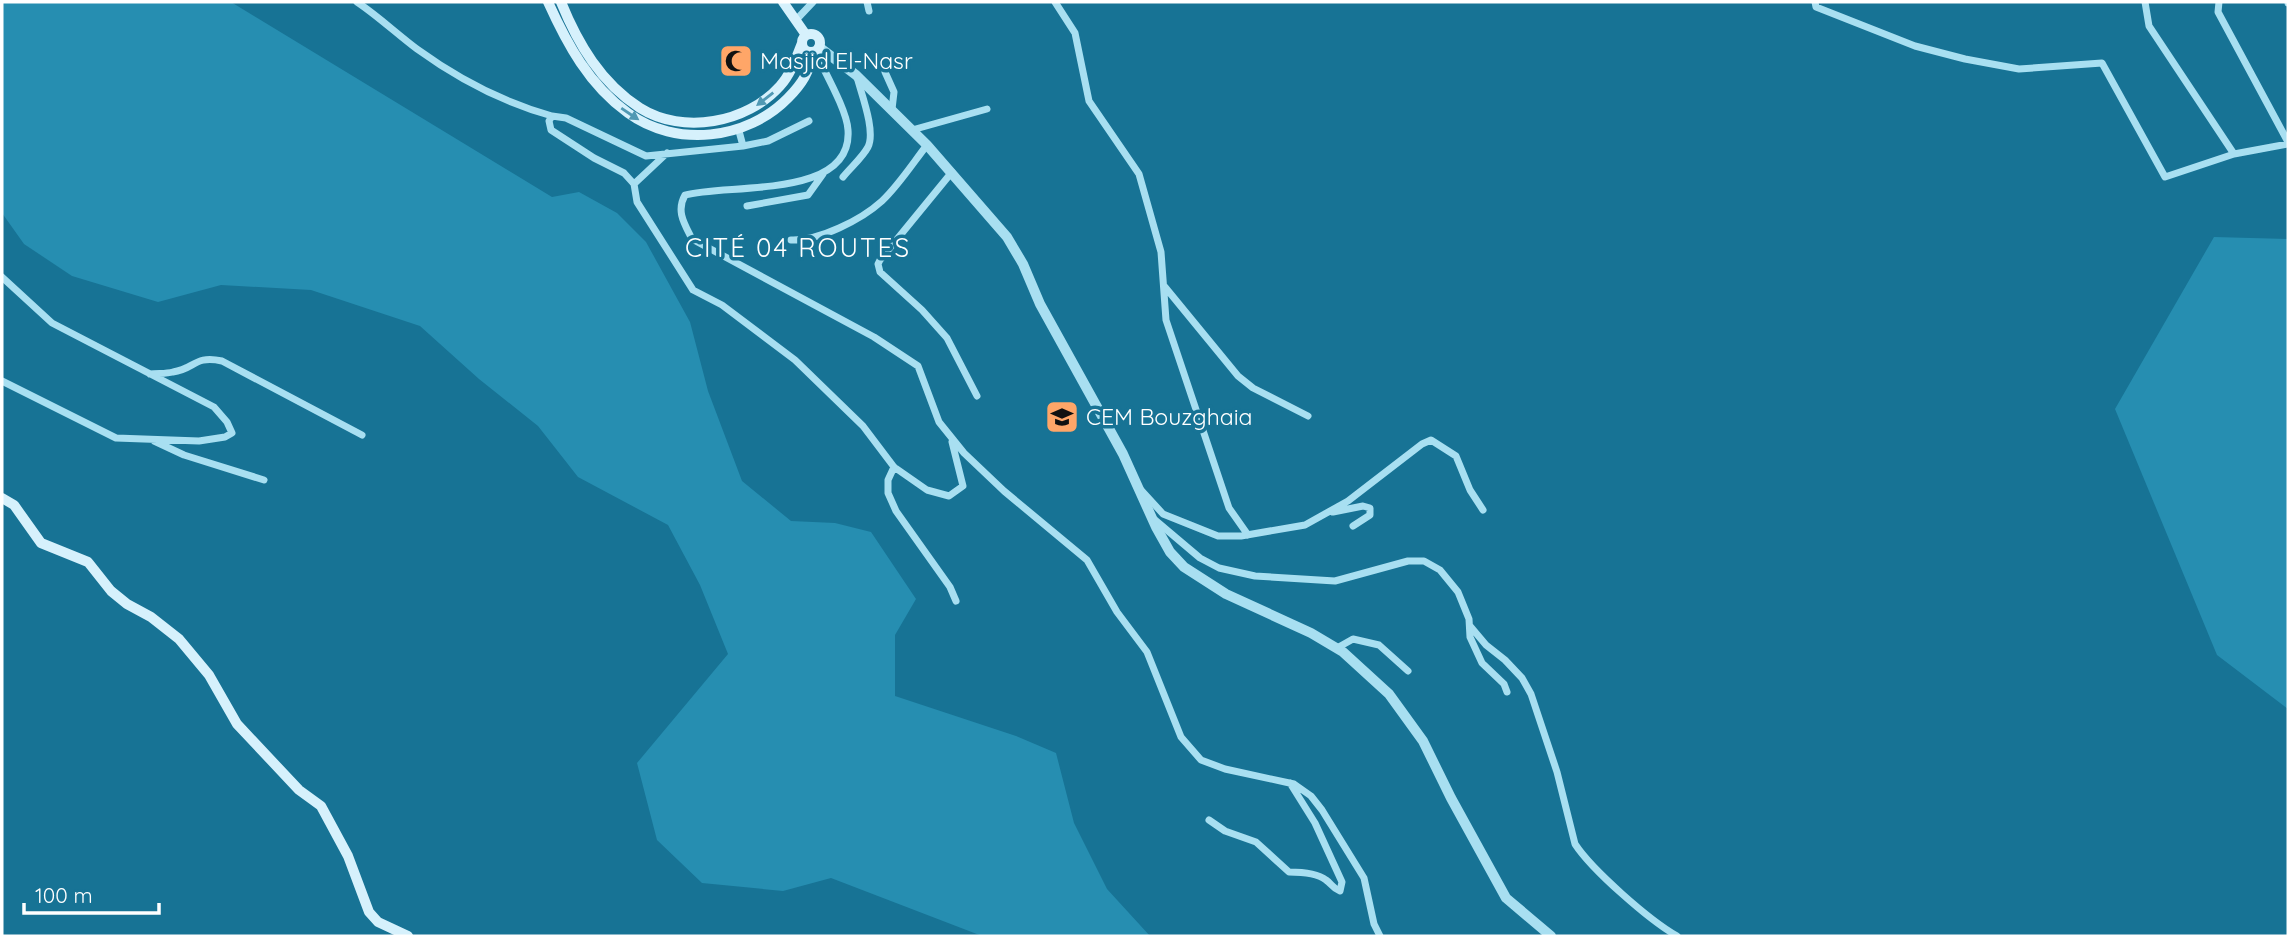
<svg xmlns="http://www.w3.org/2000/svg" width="2290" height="938" font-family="Quicksand,sans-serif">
<rect width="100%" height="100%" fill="#177395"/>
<path fill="#268eb1" d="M2 2H231L552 197 579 192 617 213 646 242 690 322 708 391 742 481 791 521 835 523 871 532 916 599 895 635V696L1016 736 1056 753 1074 823 1107 889 1150 936H982L831 878 783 891 702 883 657 840 637 763 728 654 700 585 668 525 578 477 538 426 479 379 420 326 311 290 221 285 158 302 72 276 24 244 2 213Z
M2214 237 2288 239V709L2217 655 2115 409Z"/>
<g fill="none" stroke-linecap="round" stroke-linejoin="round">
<path stroke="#a8dff1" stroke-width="7" d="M357 2C378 16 397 34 417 49 457 78 505 103 552 116
M867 2 869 11
M1055 2 1075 33 1089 101 1139 174 1161 252 1166 320 1229 508 1248 535
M1815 2 1816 7 1915 46 1965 59 2019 69 2102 63 2165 177 2234 154
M2145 2 2149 26 2234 154 2288 144
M2219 2 2218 12 2288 142
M2288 2V3
M796 20 813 2
M815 51C824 71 847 110 848 130 853 200 727 183 685 195 676 211 684 223 692 239L874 337 918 366 939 422 964 453 1004 491 1087 560 1117 612 1147 652 1181 737 1201 760 1225 769 1294 784 1311 796 1322 810 1364 878 1374 924 1380 936
M885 72 894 92 892 109
M912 130 987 109
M739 131 743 146 646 156 566 118 552 116 549 121 551 130 594 158 624 173 634 184 637 202 693 290 722 305 795 360 863 426 894 467 927 490 949 496 963 486 952 442
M743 146 768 141 809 121
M952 172 880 260 878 264 880 272 922 310 947 338 977 396
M843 177C851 167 862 158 868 147 876 131 861 93 857 77
M634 184 667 153
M747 206 808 195 823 174
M791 240C819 241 861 220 882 201 899 185 913 163 927 145
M2 277 52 323 214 407 227 422 232 433 225 437 199 441 116 438 2 381
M1165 287 1238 376 1253 388 1308 416
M150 374C158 373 166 374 173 372 195 369 194 355 222 361L362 435
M154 441 184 455 264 480
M894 467 888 480V493L896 511 950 587 956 601
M1142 491 1163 514 1218 536H1241L1305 525 1348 501 1422 444 1431 440 1456 456 1470 490 1483 510
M1333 512 1363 506 1370 508V515L1353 526
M1155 520 1200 558 1219 568 1255 576 1335 581 1408 561H1424L1440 570 1458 592 1469 619 1470 637 1482 663 1504 684 1507 692
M1470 626 1486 645 1505 660 1522 678 1531 694 1557 772 1575 844C1592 870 1649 920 1677 936
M1337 648 1353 639 1379 645 1408 671
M1209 820 1225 831 1256 842 1289 872C1299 872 1317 873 1326 880 1332 884 1332 888 1340 891L1342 882 1315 823 1290 783"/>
<path stroke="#a8dff1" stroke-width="10" d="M819 47 856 75 927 145 1007 237 1023 264 1040 304 1123 454 1156 527 1170 552 1184 567 1226 594 1311 633 1343 652 1389 694 1423 741 1451 798 1506 898 1551 936"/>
<path stroke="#d6f1fc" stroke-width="10" d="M548 2C567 44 589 85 628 113 676 148 747 140 788 98 801 85 811 71 812 52
M561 2C578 44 601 83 640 108 683 135 747 123 780 86 791 74 796 58 802 43
M783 2 806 35
M802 43a9 9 0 1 1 18 0a9 9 0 1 1-18 0Z
M2 498 14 505 41 543 88 562 111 591 127 604 151 617 179 639 209 675 237 724 299 790 321 806 348 856 369 912 378 922 408 936"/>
</g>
<defs><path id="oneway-solid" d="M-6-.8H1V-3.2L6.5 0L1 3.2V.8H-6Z" transform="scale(1.75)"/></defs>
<g fill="#5099b4">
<use href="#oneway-solid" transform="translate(765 99) rotate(142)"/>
<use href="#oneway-solid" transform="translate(630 114) rotate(34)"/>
</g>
<defs>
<symbol id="mosque-square" viewBox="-11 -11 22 22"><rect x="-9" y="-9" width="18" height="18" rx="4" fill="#ffa668" stroke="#177395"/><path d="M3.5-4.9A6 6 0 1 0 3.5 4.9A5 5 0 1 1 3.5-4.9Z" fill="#111"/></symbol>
<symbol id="school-square" viewBox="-11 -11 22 22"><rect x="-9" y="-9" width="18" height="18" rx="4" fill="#ffa668" stroke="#177395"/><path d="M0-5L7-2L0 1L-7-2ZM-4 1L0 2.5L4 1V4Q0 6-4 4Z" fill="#111"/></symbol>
</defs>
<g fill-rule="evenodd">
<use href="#mosque-square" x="717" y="42" width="38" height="38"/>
<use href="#school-square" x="1043" y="398" width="38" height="38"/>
</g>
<g text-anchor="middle" stroke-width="7" stroke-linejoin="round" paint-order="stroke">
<g font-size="23" fill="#fff" stroke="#177395" text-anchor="start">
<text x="760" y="69">Masjid El-Nasr</text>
<text x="1086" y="425">CEM Bouzghaia</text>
</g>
<g font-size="26" letter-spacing="2" fill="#fff" stroke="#177395">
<text x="798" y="257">CITÉ 04 ROUTES</text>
</g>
</g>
<rect width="2290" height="938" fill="none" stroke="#ffffff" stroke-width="7"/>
<path d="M24 903v10h135v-10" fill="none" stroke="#ffffff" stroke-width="3.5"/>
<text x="35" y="903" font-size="21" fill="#ffffff" stroke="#177395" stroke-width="5" paint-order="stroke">100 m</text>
</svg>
